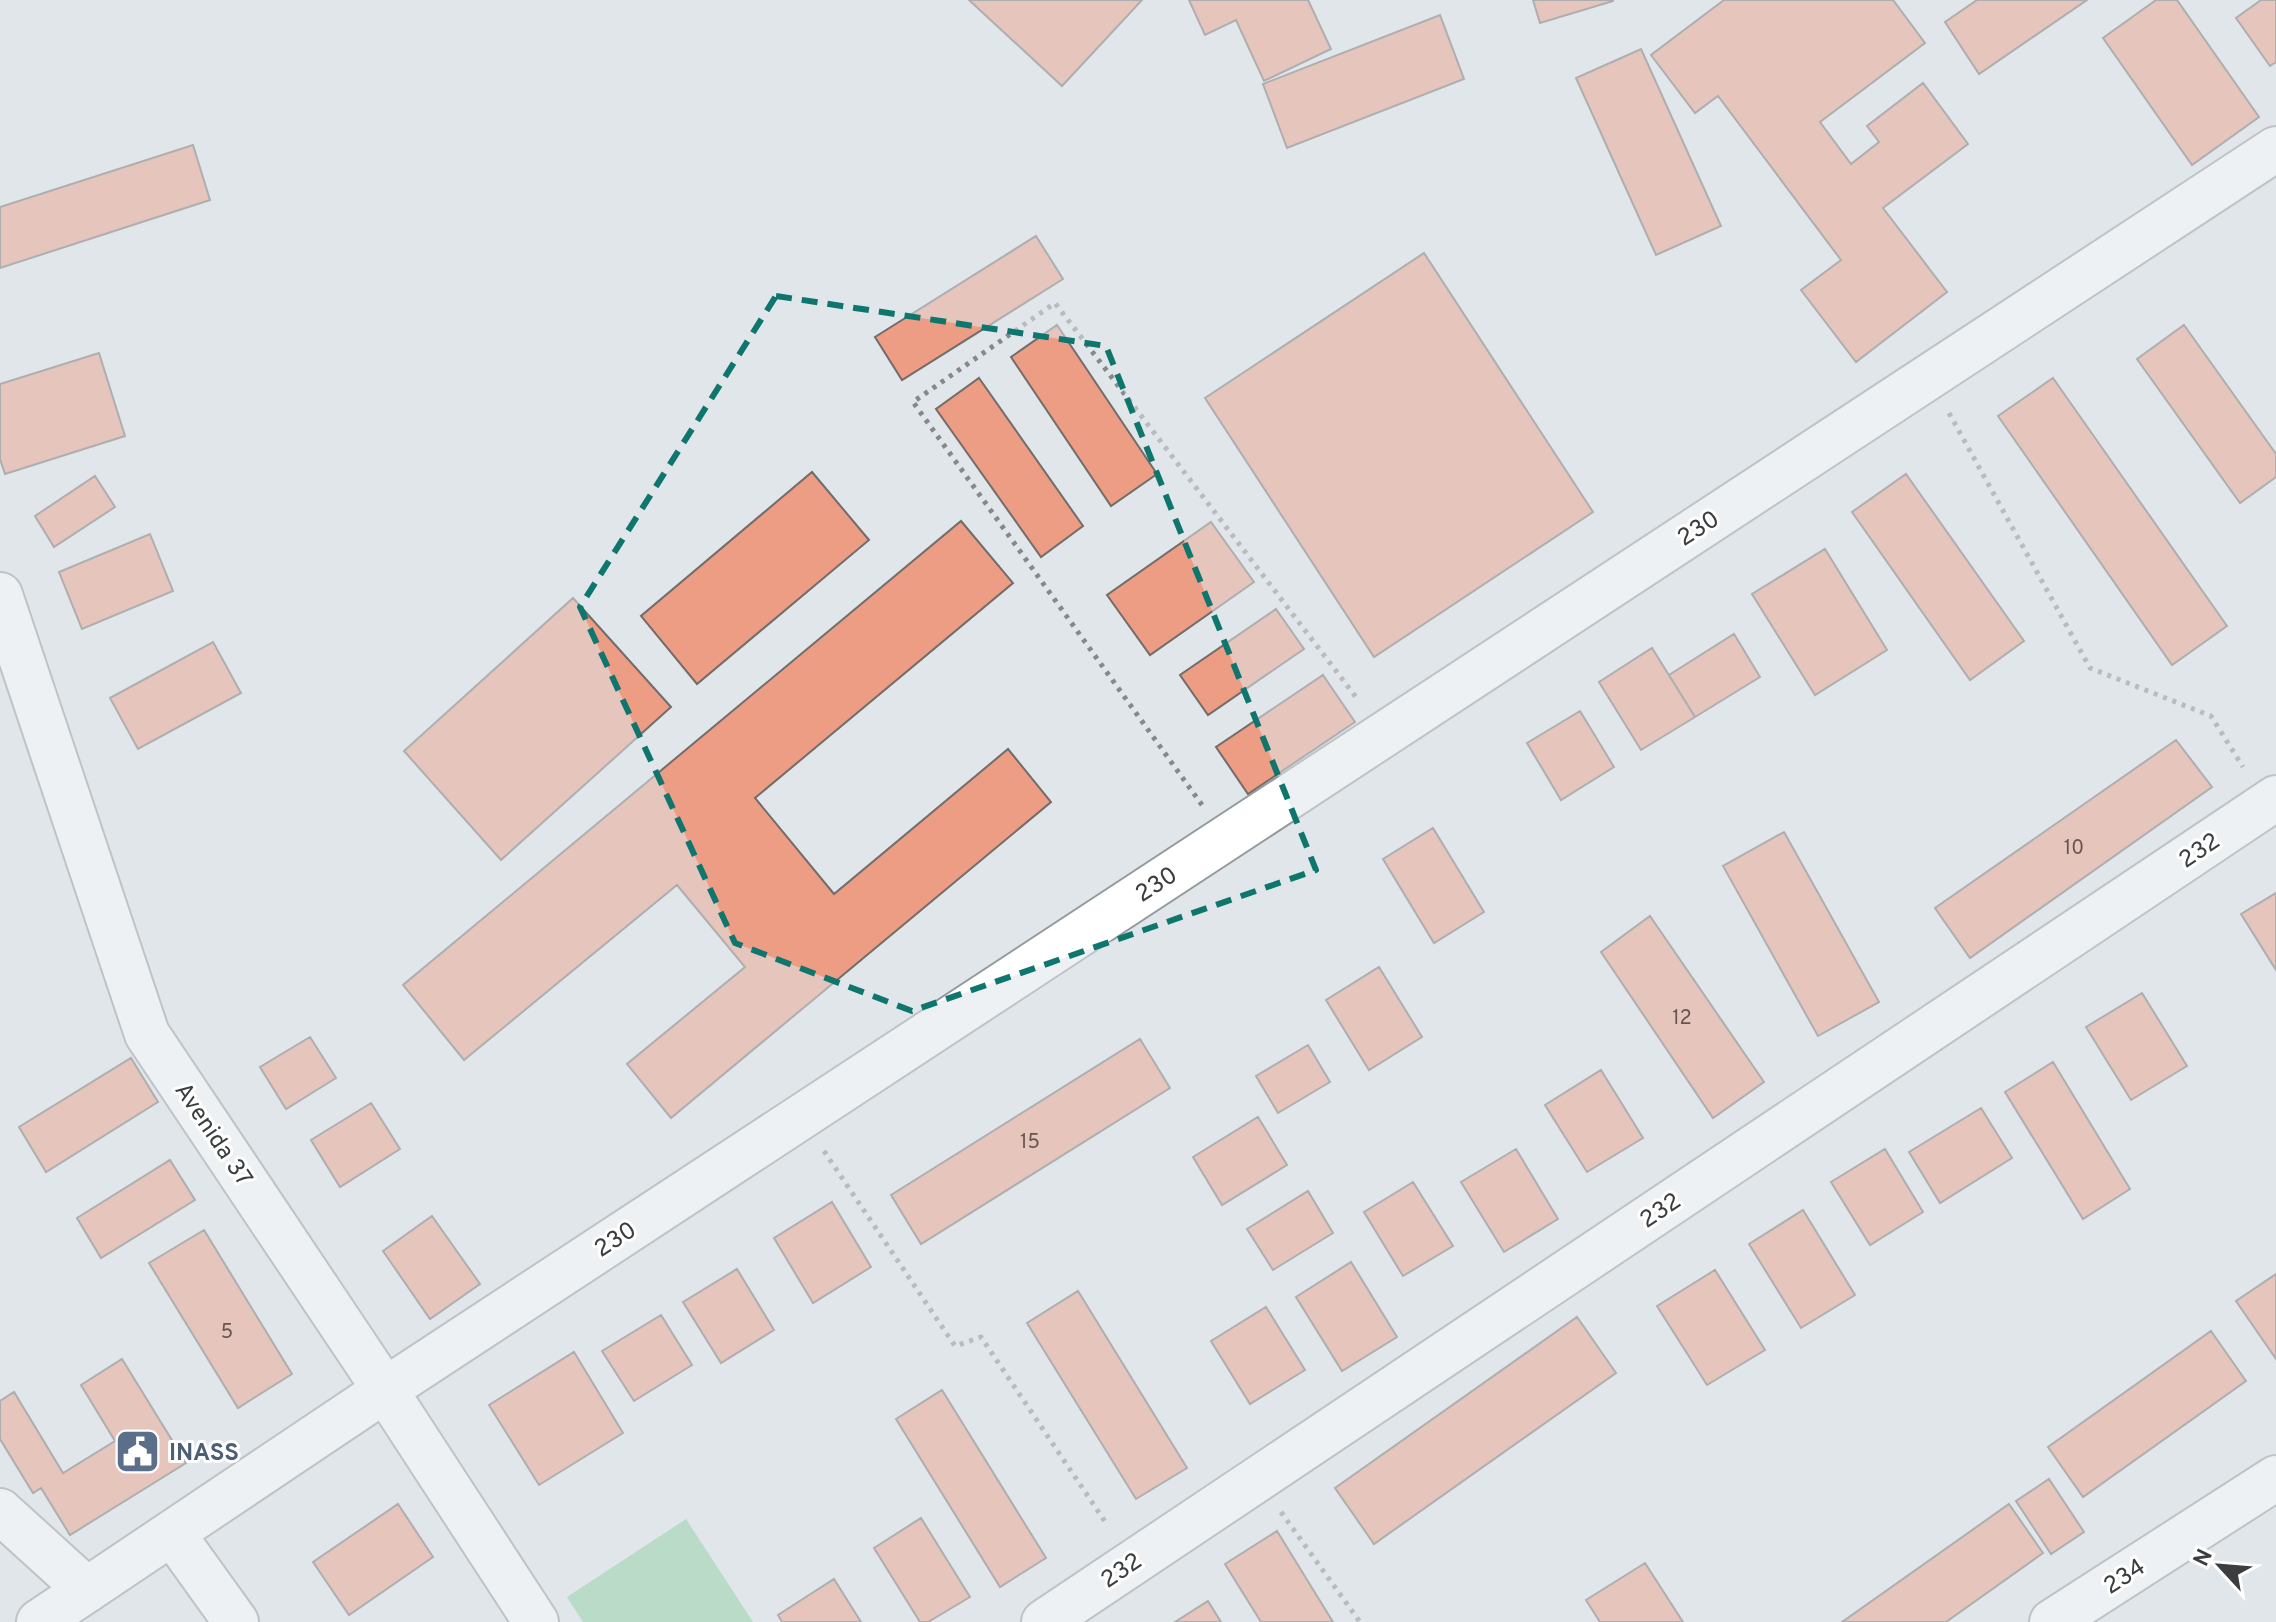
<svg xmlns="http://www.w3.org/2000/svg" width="2276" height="1622" font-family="Overpass,sans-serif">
<rect width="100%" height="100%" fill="#e0e6ea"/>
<path fill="#89cf9f" d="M686 1519 753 1622H583L567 1597Z"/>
<path fill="#ee9d85" stroke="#726c6a" stroke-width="2" d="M969 0H1142L1062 86Z
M1189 0H1308L1331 49 1264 81 1236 20 1205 35Z
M1533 0H1613V1L1540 23Z
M1724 0H1893L1925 43 1820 122 1851 164 1879 142 1867 126 1923 83 1968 144 1883 208 1947 292 1856 362 1801 290 1841 260 1718 96 1695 113 1651 55Z
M1977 0H2087L1979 74 1945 22Z
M2156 0H2177L2259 117 2192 165 2103 38Z
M2261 0H2276V62L2270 66 2236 18Z
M1440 15 1464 79 1287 148 1263 84Z
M1641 49 1721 226 1656 255 1576 78Z
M193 145 210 200 0 268V207Z
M1036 236 1063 279 902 380 875 337Z
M1424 253 1593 512 1374 657 1205 398Z
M1057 325 1157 474 1111 506 1011 357Z
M2184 325 2276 454V477L2240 503 2137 359Z
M99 353 125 436 5 474 0 459V384Z
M979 378 1083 526 1041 557 936 409Z
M2053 378 2227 626 2172 665 1998 416Z
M812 472 869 540 697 684 641 616Z
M1906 474 2024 641 1970 680 1852 512Z
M95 476 115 507 54 547 35 516Z
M961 521 1013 583 755 798 834 894 1008 749 1051 802 671 1118 627 1064 745 967 677 885 464 1060 403 985Z
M1211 522 1254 582 1150 655 1107 595Z
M150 534 173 591 82 629 59 572Z
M1825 549 1887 650 1815 695 1752 594Z
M573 598 671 707 501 860 404 751Z
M1276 609 1304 649 1208 715 1180 675Z
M1734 634 1760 677 1695 717 1669 675Z
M213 642 241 693 138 749 110 698Z
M1652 648 1695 717 1641 750 1599 682Z
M1323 675 1355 722 1248 794 1216 747Z
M1580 711 1614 767 1561 800 1527 743Z
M2176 740 2212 787 1970 958 1935 908Z
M1433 828 1484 912 1434 943 1383 859Z
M1784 832 1879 1002 1818 1036 1723 866Z
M2276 893V970L2241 914Z
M1650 916 1764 1082 1713 1118 1601 952Z
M1379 967 1422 1037 1369 1070 1326 1000Z
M2142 993 2187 1066 2131 1100 2086 1027Z
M310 1037 336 1078 286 1109 260 1067Z
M1140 1039 1170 1088 921 1244 891 1195Z
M1308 1045 1330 1082 1278 1113 1256 1076Z
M131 1058 158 1102 46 1172 19 1127Z
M2053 1062 2130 1189 2083 1219 2005 1092Z
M1601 1070 1643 1138 1587 1172 1545 1105Z
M371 1103 400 1149 340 1187 311 1140Z
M1981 1108 2012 1158 1940 1203 1909 1152Z
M1258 1117 1287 1165 1222 1205 1193 1157Z
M1516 1149 1558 1219 1504 1252 1461 1182Z
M1885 1149 1923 1212 1870 1245 1831 1182Z
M170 1160 195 1200 101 1258 77 1218Z
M1413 1182 1453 1246 1403 1276 1364 1212Z
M1308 1191 1333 1233 1273 1270 1247 1229Z
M832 1202 871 1267 813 1303 774 1238Z
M1803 1210 1855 1295 1801 1328 1749 1244Z
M432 1216 480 1284 430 1319 383 1251Z
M204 1230 292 1374 238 1408 149 1263Z
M1351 1262 1397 1337 1342 1371 1296 1297Z
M737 1269 774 1330 721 1363 683 1302Z
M1715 1270 1765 1350 1707 1385 1657 1306Z
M2276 1274V1359L2236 1301Z
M1078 1291 1187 1468 1136 1499 1027 1323Z
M1266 1307 1305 1370 1250 1404 1211 1341Z
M661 1315 692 1365 634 1401 602 1351Z
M1577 1317 1616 1373 1374 1544 1335 1488Z
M2211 1331 2246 1381 2083 1497 2048 1447Z
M574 1352 623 1433 539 1485 489 1405Z
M122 1359 186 1463 70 1535 41 1488 33 1493 0 1439V1401L14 1392 63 1473 115 1441 81 1385Z
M942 1390 1046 1558 1000 1587 896 1419Z
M2049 1479 2084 1532 2051 1554 2016 1501Z
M398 1504 433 1557 349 1615 313 1562Z
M2009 1504 2043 1553 1946 1622H1842Z
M921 1518 970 1597 928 1622H920L874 1548Z
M1277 1531 1333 1622H1261L1225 1564Z
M1645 1563 1683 1622H1600L1586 1600Z
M834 1579 861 1622H782L778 1615Z
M1208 1601 1221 1622H1175Z"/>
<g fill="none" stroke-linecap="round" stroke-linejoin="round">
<defs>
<path id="minor" d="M0 595 147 1034 385 1390 536 1622
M0 1511 87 1590
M172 1533 236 1622
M39 1622 385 1390 2276 149
M1044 1622 2276 798
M2052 1622 2276 1478"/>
</defs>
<use href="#minor" stroke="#94999c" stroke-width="48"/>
<path stroke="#85898c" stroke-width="5" stroke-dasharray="4 6" stroke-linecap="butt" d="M1949 413 2090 668 2211 716 2243 767
M1202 805 913 402 1055 303 1359 701
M824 1151 955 1346 981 1337 1108 1526
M1281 1512 1360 1622"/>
<use href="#minor" stroke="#fff" stroke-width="44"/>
</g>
<path d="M0 0H2276V1622H0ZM776 296 1106 346 1316 870 912 1011 735 943 580 607Z" fill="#e0e6ea" fill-opacity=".55" fill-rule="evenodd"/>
<path fill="none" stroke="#0f766e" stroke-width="6" stroke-dasharray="16 10" stroke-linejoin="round" d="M776 296 1106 346 1316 870 912 1011 735 943 580 607Z"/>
<defs>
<symbol id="civic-square" viewBox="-11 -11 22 22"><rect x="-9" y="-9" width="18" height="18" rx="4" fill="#5c6f8a" stroke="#fff"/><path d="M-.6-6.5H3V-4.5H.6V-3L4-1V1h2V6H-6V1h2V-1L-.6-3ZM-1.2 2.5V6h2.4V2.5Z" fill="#fff"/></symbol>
</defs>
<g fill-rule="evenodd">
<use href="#civic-square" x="112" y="1426" width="51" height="51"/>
</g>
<g text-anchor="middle" stroke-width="6" stroke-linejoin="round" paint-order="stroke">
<g font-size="20" fill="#685550">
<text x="2074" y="854">10</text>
<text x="1682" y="1024">12</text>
<text x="1030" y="1148">15</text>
<text x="227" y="1338">5</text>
</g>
<g font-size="24" fill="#3b3d3e" stroke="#fff">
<text transform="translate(1698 528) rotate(-33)" y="8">230</text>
<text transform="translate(2199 850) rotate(-34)" y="8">232</text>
<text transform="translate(1156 884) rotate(-33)" y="8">230</text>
<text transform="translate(214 1134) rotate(56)" y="8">Avenida 37</text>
<text transform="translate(1660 1210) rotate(-34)" y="8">232</text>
<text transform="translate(615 1239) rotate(-33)" y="8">230</text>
<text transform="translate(1121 1570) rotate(-34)" y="8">232</text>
<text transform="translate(2124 1576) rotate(-33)" y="8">234</text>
</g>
<g font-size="24" font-weight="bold" fill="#4e5e75" stroke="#fff" text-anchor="start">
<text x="169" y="1460">INASS</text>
</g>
</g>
<g transform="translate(2220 1566) rotate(296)" stroke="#ffffff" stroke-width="6" paint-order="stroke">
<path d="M0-6L14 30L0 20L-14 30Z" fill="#3b3d3e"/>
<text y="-12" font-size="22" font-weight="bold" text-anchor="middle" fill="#3b3d3e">N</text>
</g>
</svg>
